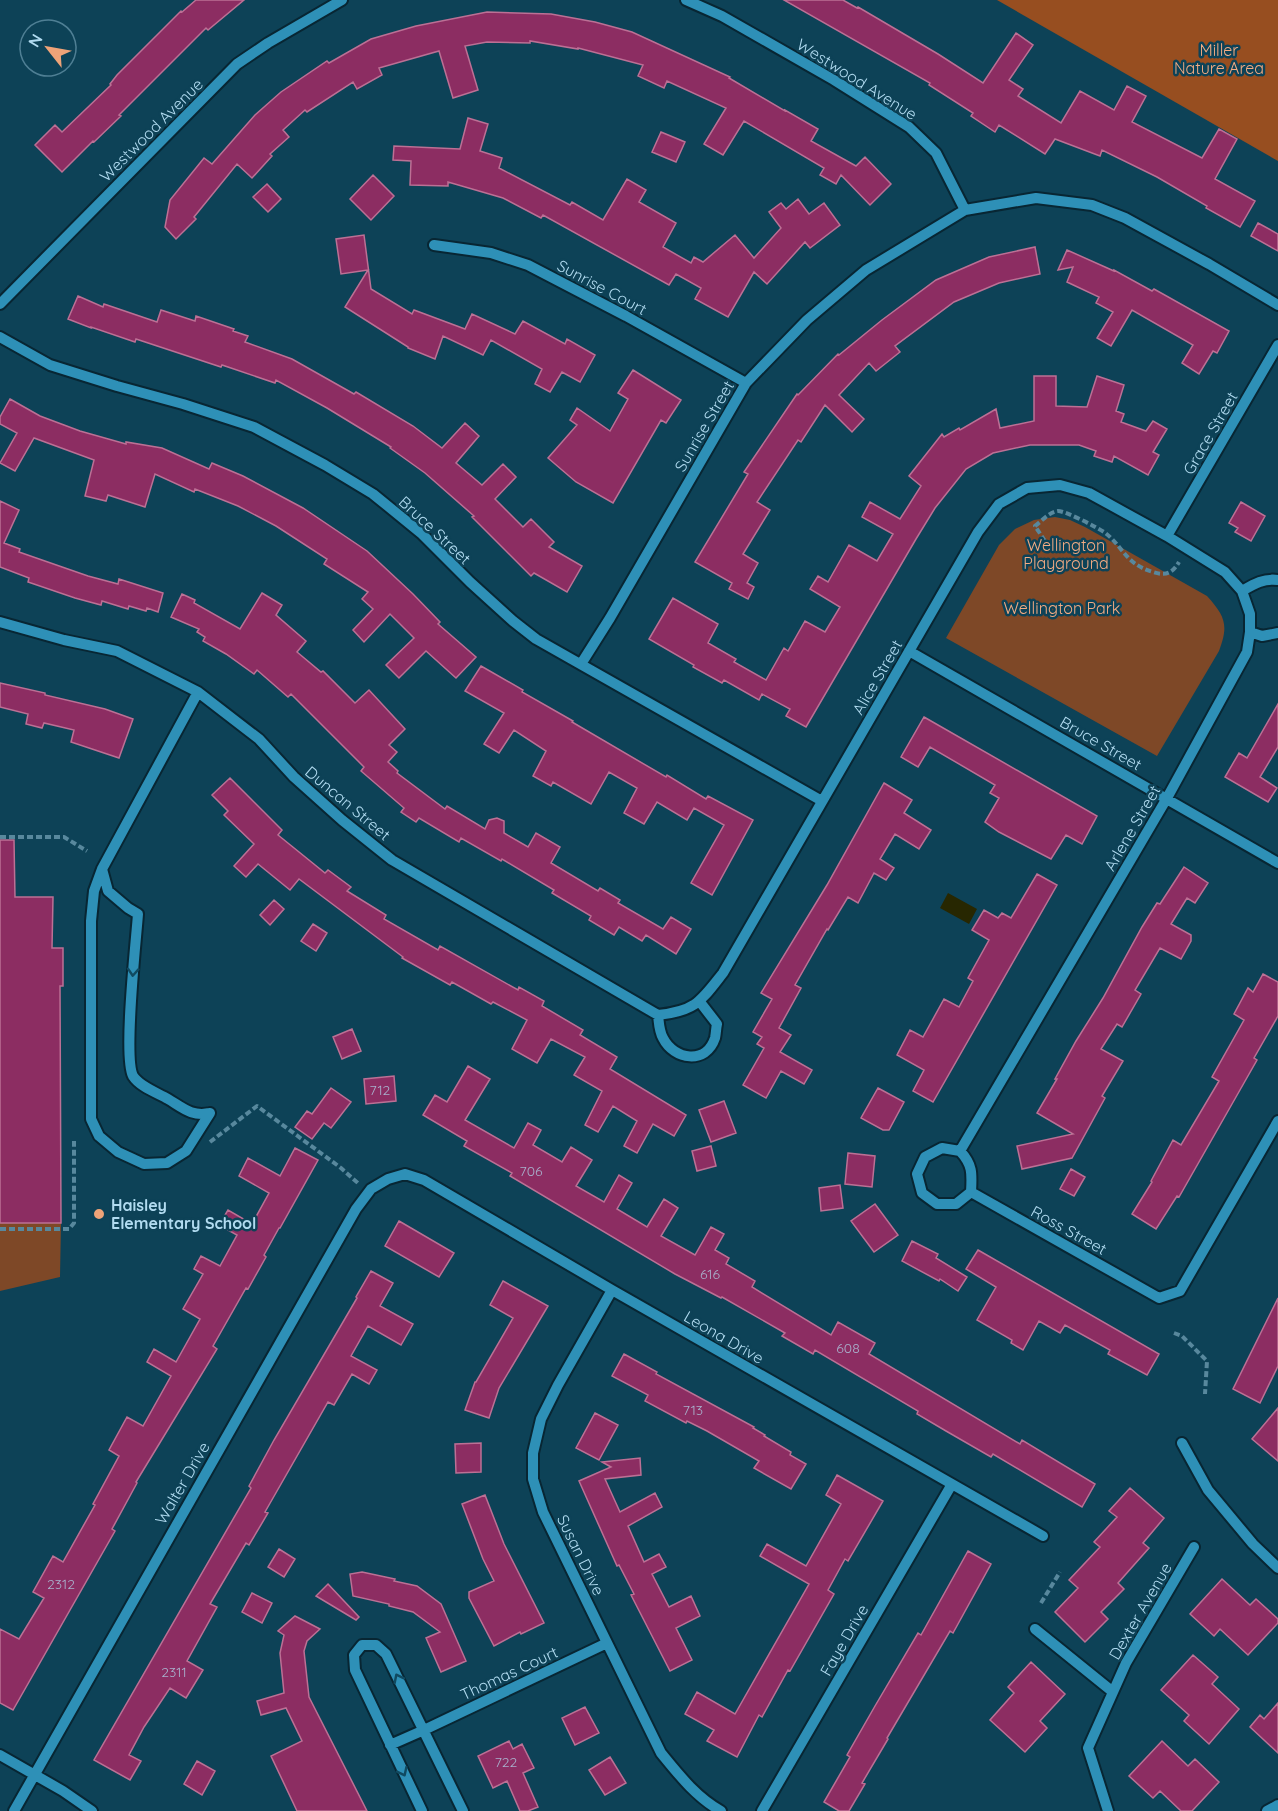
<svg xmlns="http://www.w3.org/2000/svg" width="1278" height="1811" font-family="Quicksand,sans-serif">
<rect width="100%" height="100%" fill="#0d4257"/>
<path fill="#7e4827" d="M1055 517 1070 520 1085 527 1207 596C1225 616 1229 625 1219 651L1157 756 946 638 999 545 1015 529 1034 520Z
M0 1223H61L60 1277 0 1291Z"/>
<path fill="#974e20" d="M997 0H1278V161Z"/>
<path fill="#272701" d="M948 893 977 909 969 924 940 908Z"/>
<path fill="#8c2d62" stroke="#bc7095" stroke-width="1.5" d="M196 0H244L208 30 206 28 119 115 121 116 94 142 93 141 62 172 35 145 55 125 62 132 111 85 110 84 117 75 181 11 182 12Z
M784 0H843L857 8 858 7 938 54 983 83 1016 33 1033 45 1009 80 1023 89 1018 96 1061 123 1080 91 1114 110 1127 86 1146 96 1132 122 1202 158 1219 129 1237 139 1215 179 1255 201 1240 227 1206 208 1207 206 1157 177 1102 150 1100 156 1055 139 1045 154 999 125 995 132 971 116 973 113 929 85 930 83Z
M487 12 551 14 595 22 632 32 730 77 729 78 785 111V110L818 129 811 141 856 166 865 157 891 184 870 205 841 175 836 184 820 175 824 168 744 121 723 155 704 144 726 108 667 81 664 88 638 76 643 65 578 48V49L530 41V43L487 42 465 46 478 90 453 98 439 51 379 68 382 75 357 89 353 82 307 112 305 110 283 130 289 137 270 154 272 156 252 178 237 164 194 217 196 219 176 239 165 227 170 200 204 158 212 164 255 115 281 92 327 61 329 63 371 39 416 26Z
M468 118 488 124 480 151 502 158 499 168 570 205 572 202 603 220 627 179 646 190 639 202 676 223 663 247 691 263 694 257 703 262 735 235 754 258 781 228 769 212 781 203 786 209 798 199 809 214 824 203 840 225 810 248 805 242 767 284 754 272 728 317 695 299 701 288 676 274 669 285 543 215 541 218 503 198 448 182V186L410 185 411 161 393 160 394 146 460 149Z
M661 132 685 142 676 162 652 152Z
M373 175 394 196 371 220 350 199Z
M267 184 281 199 268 212 253 197Z
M1258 223 1278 234V251L1251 236Z
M364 235 371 289 412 314 414 310 465 329 472 314 515 334 523 321 565 344 567 339 595 355 580 382 562 372 550 392 535 384 542 369 491 340 483 355 443 336 435 359 408 348V347L345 307 368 270 341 274 336 239Z
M1035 247 1040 274 999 283 954 302 895 346 900 352 876 371 869 363 839 395 864 419 852 432 825 405 801 442 798 440 757 502 770 510 743 554 758 563 747 583 754 587 748 599 729 589 732 583 695 562 748 474 744 472 797 394 798 395 838 354 839 355 882 320 936 280 989 257Z
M1067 250 1114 271V270L1152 291 1154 289 1229 331 1217 353 1213 351 1199 374 1182 363 1193 345 1132 310 1111 346 1097 338 1113 312 1096 303 1099 297 1067 282 1073 267 1058 270Z
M78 296 103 307 104 304 157 322 161 310 195 321 196 316 234 329 233 331 248 336 245 342 292 359 354 394 356 392 413 426 442 448 465 423 479 436 456 463 482 485 503 464 516 477 495 499 523 527 531 519 554 542 549 547 582 566 567 592 534 573 531 576 472 517 474 516 425 473 390 448 391 447 327 408 276 380 275 383 222 365 221 367 136 339 135 342 91 327V328L68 319Z
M633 370 681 400 666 423 661 420 613 503 576 482 548 458 577 425 570 420 577 408 610 431 628 399 618 393Z
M1034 376H1056V406L1087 407 1097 376 1124 385 1116 411 1124 414 1121 422 1146 431 1153 421 1167 429 1153 452 1159 455 1148 475 1114 456 1112 462 1094 456 1096 451 1079 445H1030L993 453 966 469 935 508 916 539 806 727 786 716 790 709 762 694 759 700 724 680 722 683 693 667 694 665 649 639 673 598 718 624 708 643 736 659 734 662 766 680 784 648 788 651 805 621 825 632 840 607 810 589 818 576 828 582 849 545 877 561 893 534 862 517 870 502 900 519 921 486 909 476 942 434 944 437 959 428 960 430 996 409 1000 428 1034 421Z
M10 399 40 416 80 431 126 444V442L162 448 209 469 212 463 243 476 303 508 367 551 413 594 440 622 438 624 476 657 456 678 426 651 399 678 386 665 414 638 390 614 364 642 353 630 373 609 362 599 368 592 324 564 327 559 276 526 238 506 195 489 194 492 155 474 145 507 108 495 106 501 85 496 94 460 34 438 15 471 0 463 17 433 0 424V417Z
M0 501 19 510 4 543 20 549 19 552 88 576 118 584 119 579 163 593 158 612 147 608 146 611 129 606 128 609 102 601 101 605 75 598 28 582 29 578 0 567Z
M1241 502 1265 516 1251 541 1235 532 1238 528 1229 523Z
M262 593 282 605 276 615 306 641 297 652 321 672 323 671 355 703 369 690 405 729 389 745 397 752 388 762 398 771 397 773 445 809 447 806 485 829 489 820 497 818 504 821V833L528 847 536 833 560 847 551 863 598 891 600 888 620 900 618 903 663 929 671 917 691 929 676 954 646 935 642 941 619 927 614 935 589 920 591 916 552 893 554 890 502 859 501 861 461 838 459 842 419 818 416 822 401 812 404 808 361 771 364 767 291 694 288 697 257 670 254 674 226 654 203 641 205 637 197 632 199 629 171 617 182 594 195 600 194 603 240 629Z
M481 666 523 690 522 692 573 721 572 722 666 777 667 775 706 799 708 796 753 820 712 895 691 883 724 825 694 808 687 820 657 802 644 824 624 813 637 788 609 772 591 804 553 782 551 786 533 776 546 751 514 730 499 753 484 744 504 713 465 691Z
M0 683 45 693V695L105 709 133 719 119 758 71 742 74 730 44 723 42 728 26 724 28 714 0 707Z
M1278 704V747L1260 777 1277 788 1268 802 1225 777 1239 753 1247 758Z
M924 717 1097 816 1082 844 1066 835 1051 859 999 832 985 822 999 798 990 793 995 785 930 747 918 767 901 757Z
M230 778 282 830 278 835 325 873 328 870 351 887 347 891 386 915 384 919 438 950 440 946 518 990 519 987 544 1001 542 1006 583 1030 580 1035 617 1057 610 1069 686 1115 674 1136 653 1124 637 1153 624 1146 637 1121 613 1106 598 1132 585 1125 602 1091 574 1075 585 1057 551 1039 537 1063 512 1049 527 1020 493 1002 491 1004 452 982 450 985 402 958 403 957 299 879 290 890 258 864 246 877 234 866 254 844 224 815 228 811 212 795Z
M884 783 912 800 904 813 931 830 919 849 895 834 880 859 894 868 886 880 874 873 858 903 848 897 828 930 827 929 795 985 801 988 779 1028 791 1035 780 1052 812 1070 804 1084 781 1071 766 1098 743 1085 764 1048 757 1044 762 1037 753 1032 772 999 761 993 827 885Z
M0 840H14L15 897H53L52 948H63V986H60L61 1223H0Z
M1184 867 1208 883 1195 903 1187 898 1171 924 1191 935V941L1181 959 1160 948 1135 990 1141 994 1122 1027 1117 1024 1101 1049 1123 1061 1102 1096 1105 1098 1072 1158 1022 1169 1017 1146 1073 1134 1037 1113 1057 1079H1055L1076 1041 1103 998 1142 927 1157 903 1160 904Z
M1037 874 1057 885 933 1102 913 1091 924 1070 897 1055 910 1030 923 1037 944 999 959 1007 973 981 968 978 989 940 972 930 984 910 998 918 1002 913 1011 918Z
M274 900 284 909 270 925 260 915Z
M313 924 327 933 316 951 301 941Z
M1263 974 1278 982V1016L1254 1058 1257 1060 1236 1097 1179 1197 1177 1196 1156 1229 1132 1214 1152 1182 1151 1181 1173 1140 1181 1145 1219 1081 1212 1077 1244 1020 1234 1014 1248 988 1253 992Z
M352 1029 361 1051 342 1059 333 1037Z
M468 1066 490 1079 465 1120 514 1148 528 1123 541 1130 533 1145 562 1162 571 1147 592 1160 576 1186 604 1202 619 1175 632 1183 617 1209 647 1227 664 1199 678 1208 661 1236 695 1255 711 1227 724 1234 715 1250 729 1258 726 1264 755 1281 752 1287 831 1335 838 1322 875 1343 869 1354 1020 1444 1022 1440 1095 1484 1082 1507 993 1454 991 1457 946 1431 917 1414 918 1411 815 1350 813 1354 782 1336 785 1333 722 1297 721 1298 675 1274 510 1176 512 1173 464 1146 467 1141 423 1115 435 1095 447 1102Z
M394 1076 396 1101 366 1104 364 1079Z
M331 1088 351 1102 331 1128 324 1123 312 1139 295 1127 307 1111 312 1114Z
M878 1088 904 1102 889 1130H883L861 1118Z
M724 1101 736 1133 711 1142 699 1110Z
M711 1146 716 1166 697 1171 692 1151Z
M295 1148 318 1160 280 1228H279L264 1255 266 1257 248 1289 246 1288 213 1346 217 1349 136 1482 137 1483 112 1529 115 1531 13 1710 0 1703V1629L19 1639 44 1598 33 1592 53 1556 63 1562 95 1505 93 1504 119 1456 109 1450 127 1417 143 1426 171 1376 147 1362 154 1349 176 1362 200 1319 183 1309 203 1274 194 1269 201 1256 220 1266 237 1235 219 1225 228 1210 252 1224 269 1193 239 1176 248 1158 280 1176Z
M848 1153 875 1156 872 1187 845 1184Z
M1071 1169 1085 1177 1074 1196 1060 1189Z
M840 1185 843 1208 821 1211 819 1188Z
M875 1204 898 1235 874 1252 851 1221Z
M399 1221 454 1253 439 1277 385 1246Z
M912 1241 938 1254 936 1258 967 1277 958 1291 940 1279 939 1281 902 1261Z
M978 1250 1159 1354 1147 1375 1108 1354 1110 1350 1065 1325 1060 1333 1039 1321 1023 1350 1011 1343 1012 1340 977 1320 996 1287 966 1269Z
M371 1271 393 1283 380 1306 413 1324 401 1345 368 1326 351 1356 377 1370 369 1384 352 1374 334 1405 328 1402 265 1512 268 1513 249 1545 246 1543 210 1604 217 1607 187 1661 203 1670 186 1698 170 1688 144 1727 129 1755 141 1761 130 1780 94 1760 251 1488 249 1486 274 1440 357 1298 356 1297Z
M503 1281 548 1306 499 1388 489 1418 465 1410 475 1382H476L513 1318 490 1305Z
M1278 1298V1366L1260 1403 1233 1389Z
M624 1354 657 1372 656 1374 754 1427 753 1428 765 1435 764 1436 791 1452 790 1455 806 1464 791 1489 754 1468 759 1461 707 1431 687 1421 686 1423 645 1401 648 1395 612 1376Z
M1278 1408V1461L1252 1439Z
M595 1413 618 1425 599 1460 576 1448Z
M481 1443V1472L456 1473 455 1444Z
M640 1458 641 1475 605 1479 620 1512 655 1493 662 1507 628 1526 644 1562 659 1554 666 1567 652 1574 669 1607 691 1596 700 1616 676 1628 692 1660 670 1671 631 1595 634 1594 619 1565 617 1566 579 1481 611 1467 602 1462Z
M837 1475 883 1501 848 1561 845 1559 828 1590 834 1594 790 1671 788 1670 762 1717 759 1715 737 1757 707 1741 714 1730 685 1714 697 1692 735 1714 809 1584 760 1556 767 1544 806 1566 841 1504 826 1495Z
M1130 1488 1164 1518 1143 1543 1149 1548 1118 1583 1124 1589 1101 1612 1108 1619 1085 1642 1055 1612 1078 1588 1069 1580 1100 1547 1094 1542 1117 1517 1109 1511Z
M485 1495 504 1544 544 1623 521 1634 520 1632 494 1646 469 1598V1592L494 1581 483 1559 462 1504Z
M279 1549 295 1559 284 1577 268 1567Z
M968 1551 991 1564 953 1633 950 1631 887 1738 888 1739 862 1783 865 1784 849 1811H839L824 1802 850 1757 847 1755 875 1706 918 1633 921 1635Z
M362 1572 395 1579 394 1581 417 1586 441 1604 466 1661 441 1672 426 1638 440 1632 413 1612 389 1606V1604L353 1596 350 1574Z
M1222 1579 1250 1605 1256 1599 1278 1619V1623L1248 1655 1220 1629 1214 1636 1190 1614Z
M328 1584 359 1617 356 1620 316 1596Z
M252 1593 272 1603 262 1623 242 1612Z
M295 1616 320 1629 307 1641 304 1651 309 1697 367 1811H297L271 1756 302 1741 286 1708 261 1715 257 1701 284 1693 280 1653 284 1635 278 1631Z
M1193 1655 1218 1677 1212 1684 1239 1709 1209 1744 1184 1721 1189 1715 1161 1690Z
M1031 1662 1065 1694 1040 1721 1047 1728 1025 1752 990 1720 1014 1693 1008 1687Z
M1278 1703V1753L1250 1727 1260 1715 1264 1719Z
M585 1707 599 1733 575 1745 562 1718Z
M509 1741 513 1749 522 1744 534 1768 523 1773 538 1807 528 1811H520L507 1781 493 1788 478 1756Z
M1162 1741 1188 1766 1195 1759 1219 1782 1192 1811H1181L1160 1791 1153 1798 1129 1776Z
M610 1757 626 1783 605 1795 589 1770Z
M197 1761 215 1771 202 1795 184 1784Z"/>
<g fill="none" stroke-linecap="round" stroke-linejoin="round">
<defs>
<path id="minor" d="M686 0 722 16 834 80 909 127 936 153 965 210
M434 245 491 253 528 265 626 316 746 383
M0 304 237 64 268 43 342 0
M0 337 50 365 117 386 183 404 254 427 325 465 373 494 421 533 470 582 513 621 536 639 822 801
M1167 536 1278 345
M1242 591C1254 584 1264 578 1278 580
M0 622 64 640 117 651 198 692 259 739 294 777 342 820 392 860 658 1015C696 1011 701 1001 723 973L978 532 999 504 1027 488 1060 485 1089 493 1167 536 1225 572 1242 591 1250 614V632L1247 652 1167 798 960 1151C973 1165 972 1174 971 1192
M1250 632 1262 636 1278 633
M909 651 1278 863
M581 664 610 618 746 383 807 320 866 270 965 210 1036 198 1092 205 1125 218 1209 264 1278 305
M198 692 102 869 94 891 91 921V1119L99 1136 118 1152 144 1164 167 1163 186 1151 210 1113
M102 869 108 891 128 908 138 914C136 942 123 1057 133 1076 140 1087 158 1093 168 1099 183 1108 192 1117 210 1113
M658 1015C659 1023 659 1031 663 1038 674 1060 706 1065 715 1038 716 1034 716 1028 717 1024L700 1002
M960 1151 942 1148 925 1157 917 1174 922 1193 937 1204H956L971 1192
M971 1192 1159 1298 1180 1291 1278 1121
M612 1290 558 1385 541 1419 533 1453V1479L543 1512 661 1753C679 1775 696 1797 721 1811
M1182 1443 1208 1490 1253 1544 1278 1568
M1035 1629 1113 1692
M390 1745 424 1730 607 1643
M0 1755 63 1791 92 1811
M14 1811 356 1209 371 1189 388 1179 405 1174 424 1180 612 1290 1043 1536
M422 1811 355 1670 354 1655 362 1645H376L386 1654 463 1811
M762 1811 952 1484
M1108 1811 1088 1748 1126 1663 1194 1547
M1267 1811 1278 1805"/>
</defs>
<use href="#minor" stroke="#082633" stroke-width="14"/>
<path stroke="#58889d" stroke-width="4" stroke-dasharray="6 3" stroke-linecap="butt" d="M1045 541 1035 526C1042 521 1049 512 1058 511 1066 511 1096 527 1104 532 1123 546 1125 564 1153 572 1165 576 1172 574 1179 562
M0 837H64L87 851
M210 1142 257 1106 341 1168 359 1184
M0 1229H69L74 1223V1141
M1174 1333 1182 1336 1207 1361 1205 1394
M1041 1603 1060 1572"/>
<use href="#minor" stroke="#2e90b7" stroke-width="10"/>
</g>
<defs><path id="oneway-chevron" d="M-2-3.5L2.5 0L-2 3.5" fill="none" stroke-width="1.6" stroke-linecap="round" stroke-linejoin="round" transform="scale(1.5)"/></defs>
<g stroke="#104a61">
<use href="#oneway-chevron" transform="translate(133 972) rotate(94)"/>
<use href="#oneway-chevron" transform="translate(398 1678) rotate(-117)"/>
<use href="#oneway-chevron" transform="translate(403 1772) rotate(64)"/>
</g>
<circle fill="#efa378" stroke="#0d4257" stroke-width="2" cx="99" cy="1214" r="6"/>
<g text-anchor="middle" stroke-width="5" stroke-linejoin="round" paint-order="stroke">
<g font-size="14" fill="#a8b0cc">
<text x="380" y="1095">712</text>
<text x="531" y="1176">706</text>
<text x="710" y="1279">616</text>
<text x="848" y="1353">608</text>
<text x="693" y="1415">713</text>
<text x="61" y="1589">2312</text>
<text x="174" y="1677">2311</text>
<text x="506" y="1767">722</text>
</g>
<g font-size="16" fill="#f5ac83" stroke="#0d4257">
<text x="1219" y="56">Miller<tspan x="1219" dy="18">Nature Area</tspan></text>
<text x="1066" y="551">Wellington<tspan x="1066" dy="18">Playground</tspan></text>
<text x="1062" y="614">Wellington Park</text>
</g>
<g font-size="16" fill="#b1dbf0" stroke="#0d4257">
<text transform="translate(857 79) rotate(32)" y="6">Westwood Avenue</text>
<text transform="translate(151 130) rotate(-45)" y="6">Westwood Avenue</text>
<text transform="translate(602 287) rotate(28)" y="6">Sunrise Court</text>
<text transform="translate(704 426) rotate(-60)" y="6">Sunrise Street</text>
<text transform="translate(1210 433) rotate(-60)" y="6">Grace Street</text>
<text transform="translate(435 530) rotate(43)" y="6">Bruce Street</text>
<text transform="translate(877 677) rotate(-60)" y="6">Alice Street</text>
<text transform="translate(1101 743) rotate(30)" y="6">Bruce Street</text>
<text transform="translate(348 803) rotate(40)" y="6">Duncan Street</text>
<text transform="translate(1132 828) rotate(-60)" y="6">Arlene Street</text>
<text transform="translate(1069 1230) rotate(29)" y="6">Ross Street</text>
<text transform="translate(724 1337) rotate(30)" y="6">Leona Drive</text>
<text transform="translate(182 1483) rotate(-60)" y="6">Walter Drive</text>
<text transform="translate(581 1555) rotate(64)" y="6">Susan Drive</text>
<text transform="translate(1140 1611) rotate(-60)" y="6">Dexter Avenue</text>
<text transform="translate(844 1640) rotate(-60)" y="6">Faye Drive</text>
<text transform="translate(509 1673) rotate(-25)" y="6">Thomas Court</text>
</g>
<g font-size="16" font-weight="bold" fill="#b1dbf0" stroke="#0d4257" text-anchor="start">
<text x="111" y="1211">Haisley<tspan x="111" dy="18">Elementary School</tspan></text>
</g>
</g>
<g transform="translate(48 48) rotate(301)"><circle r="28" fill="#0d4257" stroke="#4f7f94" stroke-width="1.5"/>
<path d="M0-4.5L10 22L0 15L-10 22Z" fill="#efa378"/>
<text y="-9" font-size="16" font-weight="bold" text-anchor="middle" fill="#b1dbf0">N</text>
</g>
</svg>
